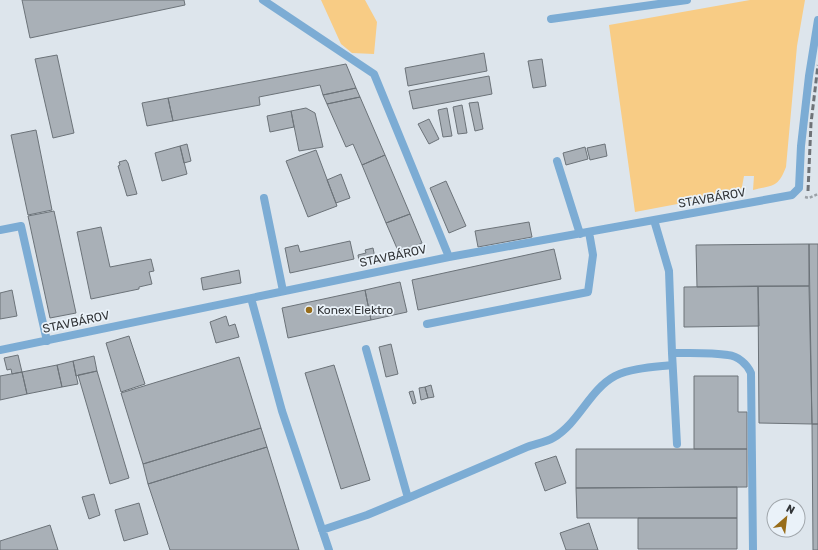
<svg xmlns="http://www.w3.org/2000/svg" width="818" height="550" font-family="Rubik,sans-serif">
<rect width="100%" height="100%" fill="#dde5ec"/>
<path fill="#f8cc85" d="M321 0H365L377 22 374 54 352 53 341 44Z
M750 0H805L797 46 786 167C778 188 773 185 753 190L754 176H744L741 192 635 212 609 25Z"/>
<path fill="#a9b0b7" stroke="#6c7379" d="M22 0H184L185 5 30 38Z
M484 53 487 71 408 86 405 68Z
M57 55 74 133 53 138 35 59Z
M542 59 546 86 533 88 528 61Z
M346 64 356 88 323 95 320 85 259 97 260 105 173 121 168 98Z
M489 76 492 94 413 109 409 91Z
M356 88 360 97 327 104 323 95Z
M360 97 385 155 362 165 353 144 346 147 327 104Z
M168 98 173 121 147 126 142 103Z
M478 102 483 129 475 131 469 103Z
M462 105 467 133 458 134 453 107Z
M306 108 315 113 323 147 299 151 291 111Z
M447 108 452 136 443 137 438 110Z
M291 111 294 127 270 132 267 116Z
M429 119 439 139 429 144 418 124Z
M36 130 52 210 28 215 11 135Z
M187 144 191 161 184 163 180 146Z
M605 144 607 156 590 160 587 148Z
M180 146 187 174 162 181 155 153Z
M585 147 588 159 566 165 563 153Z
M316 150 337 206 308 217 286 161Z
M385 155 410 214 386 223 362 165Z
M126 160 128 163 137 194 127 196 118 166 120 165 119 162Z
M341 174 350 198 336 203 327 180Z
M446 181 466 226 449 233 430 188Z
M54 211 76 313 50 318 28 216Z
M410 214 422 243 399 253 386 223Z
M529 222 532 237 478 247 475 231Z
M101 227 110 267 151 259 154 271 149 272 152 284 139 287V289L91 299 77 232Z
M350 241 354 259 290 273 285 248 298 245 300 252Z
M809 244V286L697 287 696 245Z
M809 244H818V424H812Z
M373 248 375 258 359 261 358 255 366 253 365 250Z
M554 249 561 279 418 310 412 280Z
M239 270 241 283 203 290 201 278Z
M400 282 407 312 371 320 365 290Z
M758 286 759 326 684 327V287Z
M758 286H809L812 424 759 423Z
M12 290 17 316 0 319V293Z
M365 290 371 320 288 338 282 308Z
M226 316 229 326 235 324 239 337 216 343 210 322Z
M129 336 145 384 121 392 106 343Z
M391 344 398 374 386 377 379 347Z
M18 355 22 372 12 374 11 369 7 370 4 358Z
M94 356 97 371 76 376 73 361Z
M239 357 261 428 143 464 121 393Z
M73 361 78 384 62 387 57 365Z
M57 365 62 387 27 394 22 372Z
M334 365 370 480 341 489 305 373Z
M97 371 129 478 110 484 78 375Z
M22 372 27 394 0 400V376Z
M694 376H738V412H747V449H694Z
M431 385 434 397 428 398 425 387Z
M425 387 428 398 421 400 419 388Z
M413 391 416 403 413 404 409 392Z
M812 424H818V550H813Z
M261 428 267 447 148 484 143 464Z
M267 447 299 550H170L148 484Z
M576 449H747V487L576 488Z
M556 456 566 483 545 491 535 463Z
M737 487V518H577L576 488Z
M94 494 100 515 89 519 82 497Z
M139 503 148 534 124 541 115 510Z
M638 518H737V549H638Z
M589 523 598 550H566L560 533Z
M50 525 58 550H0V541Z"/>
<g fill="none" stroke-linecap="round" stroke-linejoin="round">
<path stroke="#9ba1a7" stroke-width="2.5" stroke-dasharray="3 2" stroke-linecap="butt" d="M805 197 809 198 818 194"/>
<path stroke="#7cacd4" stroke-width="8" d="M263 0 374 74 449 257
M551 19 687 0
M557 161 580 234
M264 198 283 291
M654 220 669 271 672 353 677 444
M0 230 21 226 47 341
M251 298 282 411 329 550
M427 324 588 292 593 255 589 232
M366 349 408 498
M0 350 449 257 792 195 799 188 801 146 809 76 818 20
M672 353C689 353 710 352 728 355 738 356 747 364 751 373L753 550
M322 530 367 515 408 498 527 447C535 444 546 442 553 438 579 423 589 390 615 376 631 368 655 367 672 365"/>
<path stroke="#6f7378" stroke-width="3" stroke-dasharray="6 3" stroke-linecap="butt" d="M808 191 811 123 818 65"/>
</g>
<circle fill="#986d1a" stroke="#eaf2f9" stroke-width="1.5" cx="309" cy="310" r="4"/>
<g text-anchor="middle" stroke-width="3.5" stroke-linejoin="round" paint-order="stroke">
<g font-size="12" fill="#333639" stroke="#eaf2f9">
<text transform="translate(712 198) rotate(-10)" y="4">STAVBÁROV</text>
<text transform="translate(393 256) rotate(-12)" y="4">STAVBÁROV</text>
<text transform="translate(76 322) rotate(-12)" y="4">STAVBÁROV</text>
</g>
<g font-size="12" fill="#333639" stroke="#eaf2f9" text-anchor="start">
<text x="317" y="314">Konex Elektro</text>
</g>
</g>
<g transform="translate(786 518) rotate(28)"><circle r="19" fill="#eaf2f9" stroke="#a1a7ac"/>
<path d="M0-3L7 15L0 10L-7 15Z" fill="#986d1a"/>
<text y="-6" font-size="11" font-weight="bold" text-anchor="middle" fill="#333639">N</text>
</g>
</svg>
